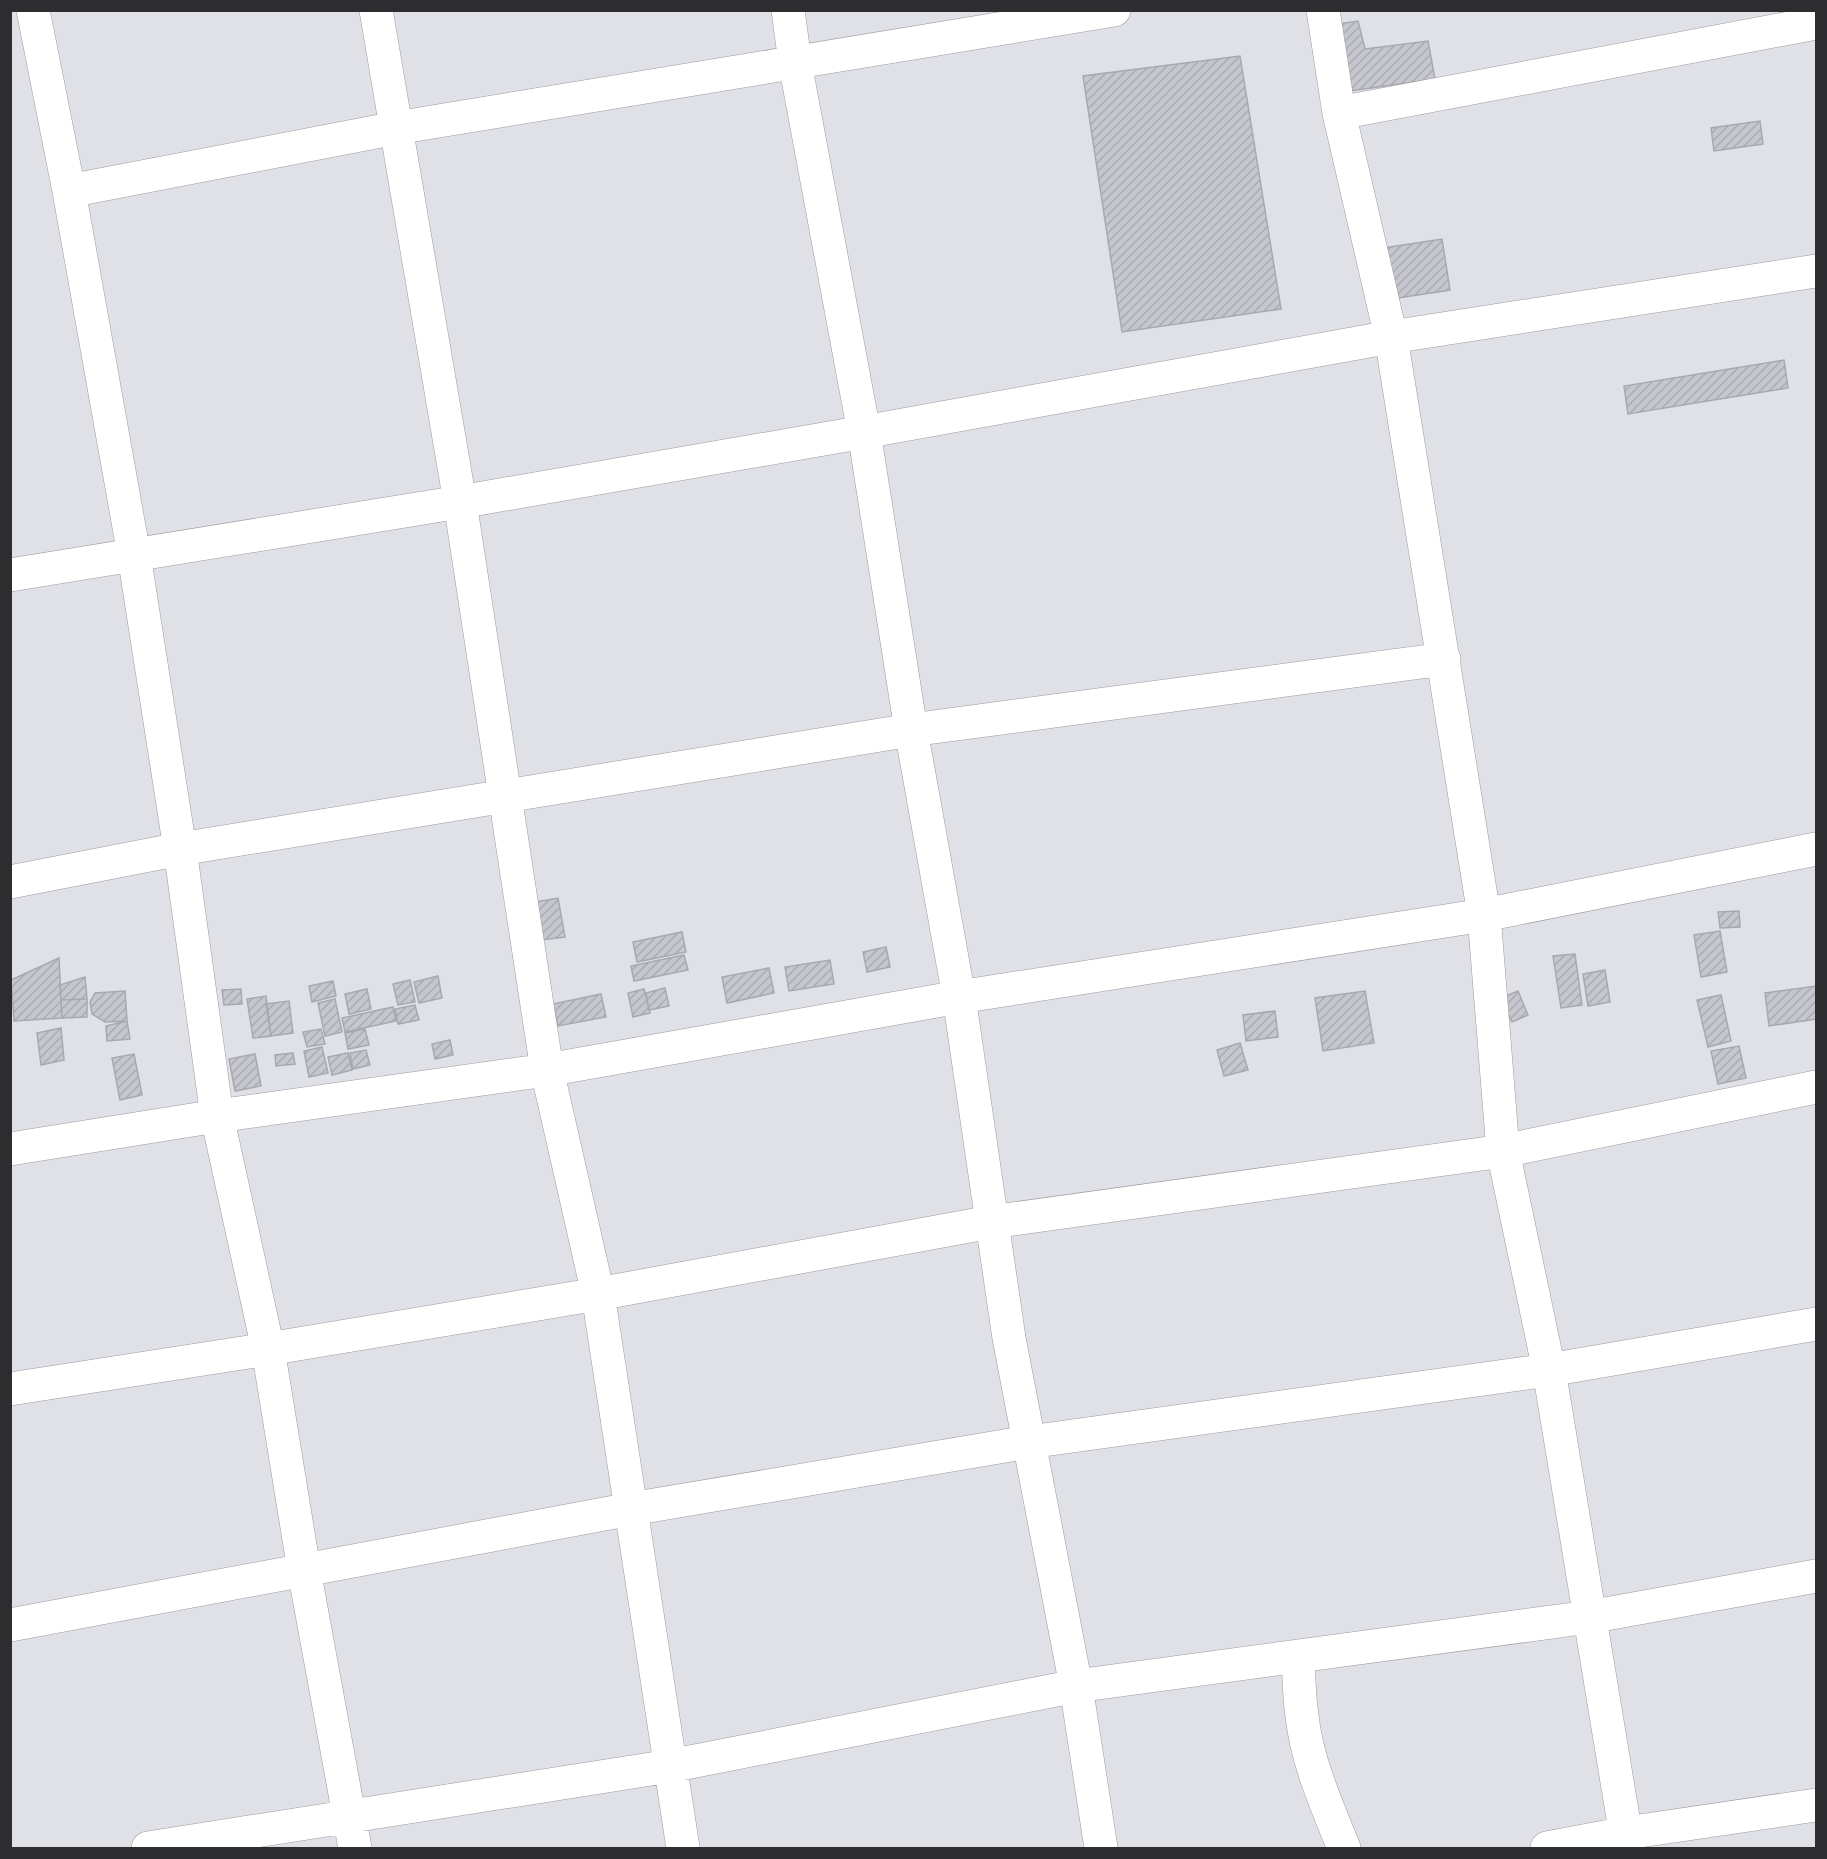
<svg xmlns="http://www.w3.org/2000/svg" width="1827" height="1859" font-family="'PT Serif',serif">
<defs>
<pattern id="building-hatch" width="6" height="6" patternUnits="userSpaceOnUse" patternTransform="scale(1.5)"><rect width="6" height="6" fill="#c6c7ce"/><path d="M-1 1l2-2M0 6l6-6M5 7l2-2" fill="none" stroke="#aaabb1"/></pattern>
</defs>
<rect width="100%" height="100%" fill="#e0e0e7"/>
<path fill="url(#building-hatch)" stroke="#a8a9af" stroke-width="1.5" d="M1358 21 1365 49 1428 41 1435 79 1336 93 1325 26Z
M1240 56 1281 309 1122 332 1083 76Z
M1760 121 1763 144 1714 151 1711 128Z
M1442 239 1450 290 1392 299 1384 248Z
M1784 360 1788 388 1628 414 1624 386Z
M558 898 565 937 542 940 535 902Z
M1739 911 1740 927 1720 928 1718 912Z
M1720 931 1727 972 1701 977 1694 935Z
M682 932 686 952 637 962 633 942Z
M886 947 890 967 867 972 863 952Z
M1575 954 1582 1005 1561 1008 1553 956Z
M684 955 688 970 634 981 631 966Z
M59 958 62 1018 14 1021 11 980Z
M830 960 834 984 789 991 785 967Z
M769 968 774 993 727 1003 722 977Z
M1605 970 1610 1002 1588 1006 1583 974Z
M438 976 442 998 419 1003 414 982Z
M85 977 87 999 61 1000 60 985Z
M410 980 415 1002 398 1005 393 984Z
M333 981 336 996 312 1002 309 986Z
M1816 986V1019L1769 1026 1765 993Z
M665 988 669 1006 649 1010 646 993Z
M241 989 242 1004 224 1005 222 990Z
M367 989 371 1009 349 1014 345 994Z
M644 989 650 1013 633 1017 628 993Z
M125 991 127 1021 105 1022 92 1014 90 1002 95 993Z
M1365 991 1374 1043 1323 1051 1315 998Z
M1518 991 1528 1015 1512 1022 1501 998Z
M601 994 606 1017 558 1026 553 1004Z
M1721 995 1731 1041 1708 1047 1697 1000Z
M266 996 271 1036 253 1038 247 999Z
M87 999V1017L62 1018 61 1000Z
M335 999 342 1032 325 1036 318 1003Z
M289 1001 293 1033 271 1036 266 1004Z
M415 1005 419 1020 398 1024 395 1009Z
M393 1007 396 1021 345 1032 342 1018Z
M1275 1011 1278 1037 1246 1041 1243 1015Z
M127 1021 130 1039 107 1041 106 1026Z
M61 1028 64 1060 41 1065 37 1033Z
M321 1029 325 1044 307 1047 303 1032Z
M365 1029 369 1045 348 1049 345 1033Z
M450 1040 453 1055 435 1059 432 1044Z
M1240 1043 1248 1070 1224 1076 1217 1050Z
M1739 1046 1746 1078 1718 1084 1711 1051Z
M322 1047 328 1073 309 1077 304 1051Z
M366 1050 370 1065 353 1069 350 1053Z
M293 1053 295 1064 276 1066 275 1055Z
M348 1053 352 1070 332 1075 328 1057Z
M134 1054 142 1095 120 1100 112 1058Z
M255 1054 261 1086 235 1091 229 1059Z"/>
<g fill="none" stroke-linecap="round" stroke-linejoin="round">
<defs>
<path id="minor" d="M33 10 69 191 134 555 180 849 217 1116 268 1349 304 1570 355 1848
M376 10 460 502 547 1070 598 1294 683 1848
M788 10 795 63 864 432 911 730 959 997 1009 1338 1076 1686 1101 1848
M1323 10 1339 113 1391 337 1484 915 1503 1151 1549 1370 1628 1848
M1339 113 1816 23
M69 191 396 128 1114 10
M10 882 180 849 911 730 1444 659
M10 1149 217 1116 547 1070 959 997 1484 915 1816 849
M10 1389 268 1349 598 1294 991 1222 1503 1151 1816 1087
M10 1625 631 1509 1029 1442 1549 1370 1816 1324
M1298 1656C1299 1676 1299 1696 1302 1716 1307 1762 1327 1806 1344 1848
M148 1848 670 1766 1076 1686 1589 1617 1816 1576
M1547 1848 1626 1833 1816 1805"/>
<path id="highway" d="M10 575 460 502 864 432 1391 337 1816 271"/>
</defs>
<use href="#minor" stroke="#9b9ba2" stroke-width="34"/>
<use href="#highway" stroke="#9b9ba2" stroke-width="34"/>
<use href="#minor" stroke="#fff" stroke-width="33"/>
<use href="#highway" stroke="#fff" stroke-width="33"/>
</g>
<rect width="1827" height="1859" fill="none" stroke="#2d2d2f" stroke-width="24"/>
</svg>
